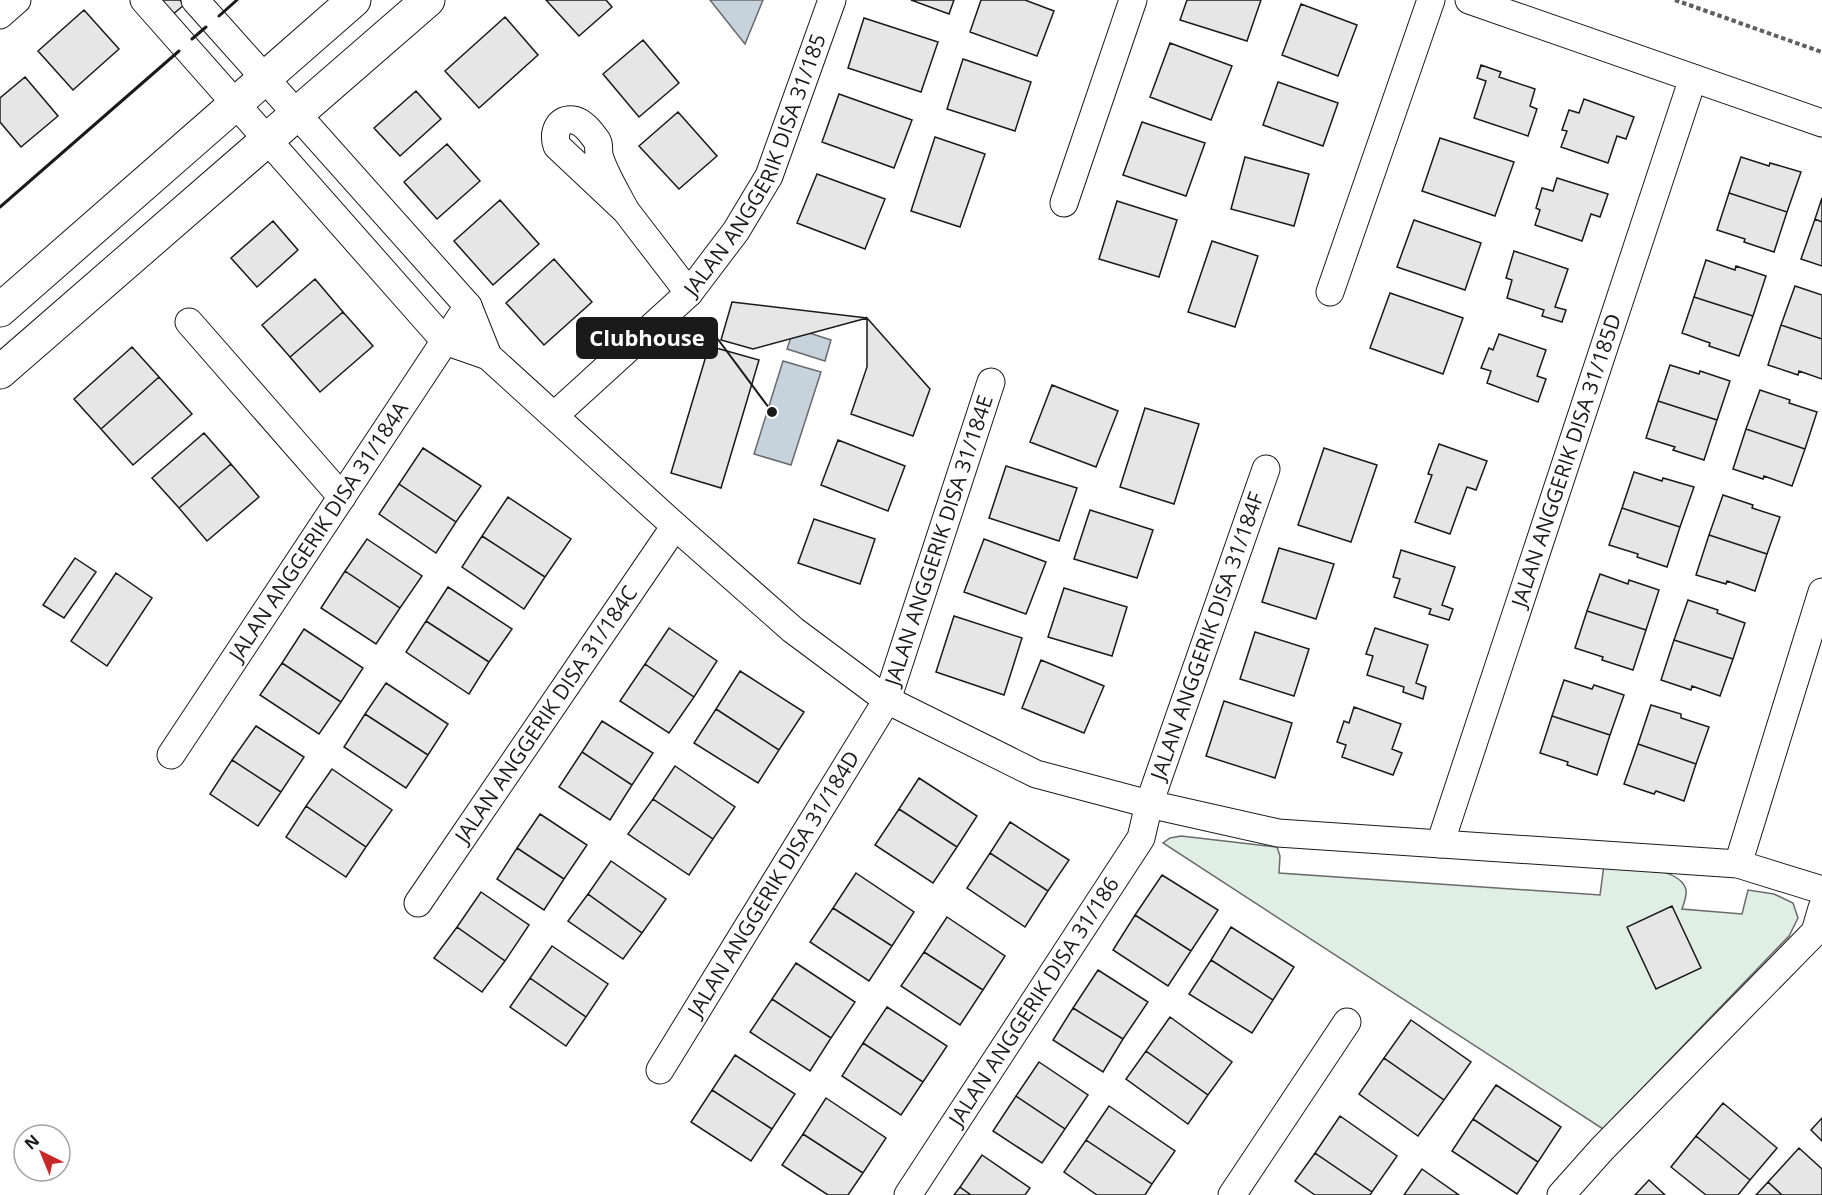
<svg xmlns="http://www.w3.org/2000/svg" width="1822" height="1195" font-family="'Open Sans',sans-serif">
<rect width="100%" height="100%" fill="#fff"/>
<path fill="#e0efe3" stroke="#6a6a6a" stroke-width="1.5" d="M1181 836 1277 847 1280 856 1279 873 1600 895 1604 865C1624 867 1681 866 1686 890 1687 896 1684 903 1682 909L1742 914 1748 890 1774 894 1793 903 1798 918 1789 936 1603 1129 1163 843 1170 838Z"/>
<path fill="#c6d2dc" stroke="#6a6a6a" stroke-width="1.5" d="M710 0H763L745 44Z
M794 328 831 340 825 361 787 349Z
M783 361 821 372 791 465 754 454Z"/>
<path fill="#e6e6e6" stroke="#1a1a1a" stroke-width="1.5" d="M158 0H180L184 5 172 15Z
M546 0H606L612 7 579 36Z
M911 0H954L949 14Z
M981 0H1025L1054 11 1037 56 970 32Z
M1187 0H1261L1247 41 1180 20Z
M1301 4 1357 25 1338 76 1282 55Z
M84 10 119 49 73 90 38 51Z
M505 17 538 55 479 108 445 71Z
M864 18 938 42 921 92 848 68Z
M643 40 679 83 639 117 603 74Z
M1170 43 1232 66 1211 120 1150 97Z
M963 59 1031 82 1015 131 947 109Z
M1481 65 1501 72 1499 77 1535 89 1530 106 1537 109 1528 136 1474 118 1486 81 1477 78Z
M25 77 58 116 21 147 0 122V98Z
M1278 82 1338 103 1323 146 1263 125Z
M416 91 441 119 400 156 374 128Z
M839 94 912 120 894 168 822 142Z
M1584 99 1634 117 1626 139 1617 136 1608 163 1561 147 1567 131 1562 130 1569 110 1579 113Z
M678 112 717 156 679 189 639 146Z
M1142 122 1205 143 1186 196 1123 175Z
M935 137 985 154 960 227 911 211Z
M1440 138 1514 162 1495 216 1422 191Z
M447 144 480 181 437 219 404 182Z
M1245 157 1309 174 1294 226 1231 209Z
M1741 157 1769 166 1770 163 1801 172 1787 212 1729 193Z
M817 174 885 199 865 249 797 223Z
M1557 178 1608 194 1600 217 1591 214 1582 241 1535 225 1540 210 1536 208 1542 188 1553 191Z
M1729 193 1787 212 1774 252 1744 242 1745 239 1717 230Z
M1822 198V222L1815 219Z
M500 200 539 244 493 285 454 241Z
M1117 201 1177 220 1159 277 1099 259Z
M1815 219 1822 222V266L1801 259Z
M1414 220 1481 243 1465 290 1397 267Z
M273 221 298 250 257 287 231 258Z
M1212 241 1258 256 1235 327 1188 312Z
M1514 251 1568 269 1555 307 1566 310 1562 322 1542 316 1544 310 1507 298 1512 280 1506 278Z
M554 259 592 302 544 345 506 303Z
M1706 260 1735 270 1736 266 1766 276 1753 316 1694 297Z
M315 279 343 312 290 357 262 325Z
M1795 286 1822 295V339L1781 325Z
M1390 293 1463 318 1443 374 1370 348Z
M1694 297 1753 316 1739 356 1709 346 1710 343 1682 333Z
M732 302 867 318 753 349 721 340Z
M343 312 373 346 320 392 290 357Z
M867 318 930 389 913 436 851 414 867 367Z
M1781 325 1822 339V379L1799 371 1798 375 1768 365Z
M1499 334 1546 350 1537 376 1546 379 1538 402 1487 383 1491 371 1481 368 1489 348 1493 350Z
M709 346 759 360 721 488 671 473Z
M132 347 159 377 101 429 74 399Z
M1670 365 1699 374 1700 371 1730 381 1717 420 1658 401Z
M159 377 192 414 133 465 101 429Z
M1052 385 1118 411 1096 467 1030 442Z
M1760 390 1790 400 1789 403 1817 412 1805 449 1746 429Z
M1658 401 1717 420 1704 460 1673 450 1675 447 1646 438Z
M1145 408 1199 424 1174 504 1120 487Z
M1746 429 1805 449 1792 486 1764 476 1763 479 1733 469Z
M204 433 231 464 179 508 152 478Z
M838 440 905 466 888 511 821 485Z
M1439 444 1487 461 1476 490 1467 487 1450 534 1415 522 1432 475 1428 474Z
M423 448 481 486 456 522 399 484Z
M1324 448 1377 465 1351 542 1298 525Z
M231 464 259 497 207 541 179 508Z
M1006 466 1077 488 1059 541 989 518Z
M1634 472 1662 481 1663 478 1694 487 1680 527 1622 508Z
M399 484 456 522 436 553 379 514Z
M1723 495 1753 505 1752 508 1780 517 1767 554 1709 535Z
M508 497 571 539 545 577 482 536Z
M1622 508 1680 527 1667 567 1637 557 1638 554 1609 545Z
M1090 510 1153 530 1137 578 1074 559Z
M814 519 875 539 860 584 798 563Z
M1709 535 1767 554 1755 591 1727 581 1726 584 1696 575Z
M482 536 545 577 524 609 462 567Z
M367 539 422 576 400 608 345 571Z
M984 539 1046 562 1026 614 964 592Z
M1279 548 1334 564 1316 619 1262 602Z
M1401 550 1455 567 1442 605 1453 609 1449 620 1429 614 1431 609 1394 597 1400 579 1393 577Z
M75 558 96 572 64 618 43 605Z
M345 571 400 608 376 644 321 608Z
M116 573 152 598 107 666 71 641Z
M1600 574 1628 584 1629 580 1659 590 1646 630 1587 611Z
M448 587 512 629 489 662 426 621Z
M1064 588 1127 607 1112 656 1048 637Z
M1688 600 1718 610 1717 613 1745 623 1733 659 1674 640Z
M1587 611 1646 630 1633 670 1602 660 1603 657 1575 648Z
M954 616 1022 638 1004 695 936 672Z
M426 621 489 662 469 694 406 652Z
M669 628 717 661 694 697 645 664Z
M1375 628 1428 645 1416 683 1426 687 1423 699 1403 692 1404 687 1367 675 1373 656 1366 654Z
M304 629 363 668 341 702 282 663Z
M1255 632 1309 649 1294 696 1240 679Z
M1674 640 1733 659 1720 696 1692 686 1691 690 1661 680Z
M1041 660 1104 686 1084 733 1022 708Z
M282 663 341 702 319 734 260 695Z
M645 664 694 697 669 733 620 701Z
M740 671 804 712 779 750 716 709Z
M1564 680 1592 689 1594 685 1624 695 1610 735 1552 716Z
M386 683 448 724 428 755 365 714Z
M1224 701 1292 723 1275 778 1206 756Z
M1651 705 1681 714V718L1709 727 1696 764 1638 744Z
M1354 707 1401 724 1392 749 1402 753 1393 775 1342 757 1346 745 1337 742 1344 721 1349 723Z
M716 709 779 750 758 783 694 743Z
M365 714 428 755 406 788 344 747Z
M1552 716 1610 735 1597 775 1567 765 1568 762 1540 753Z
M602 721 653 753 632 785 582 752Z
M256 726 304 757 281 792 232 760Z
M1638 744 1696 764 1684 801 1656 791 1654 794 1624 784Z
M582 752 632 785 610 820 559 787Z
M232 760 281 792 258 826 210 794Z
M675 766 735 807 713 839 653 799Z
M332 769 392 810 366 847 306 806Z
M919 778 977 816 957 847 899 809Z
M653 799 713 839 689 875 628 834Z
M306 806 366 847 346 877 286 837Z
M899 809 957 847 933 883 875 845Z
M540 814 587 845 564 879 517 848Z
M1010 822 1069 860 1048 891 990 853Z
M517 848 564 879 544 910 497 879Z
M990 853 1048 891 1025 927 967 888Z
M611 861 666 899 642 933 588 894Z
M856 873 914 912 892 946 833 908Z
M1162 875 1218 910 1191 951 1135 915Z
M481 892 529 925 505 961 457 927Z
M588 894 642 933 623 959 568 921Z
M1672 906 1701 968 1656 989 1627 927Z
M833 908 892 946 869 981 810 942Z
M1135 915 1191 951 1168 986 1113 950Z
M947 917 1005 956 983 990 924 952Z
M457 927 505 961 482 992 434 958Z
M1231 927 1294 967 1273 1000 1211 960Z
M552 946 608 984 586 1017 530 978Z
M924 952 983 990 960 1025 901 986Z
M1211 960 1273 1000 1252 1033 1189 994Z
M796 963 855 1002 831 1038 772 999Z
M1098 970 1148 1002 1123 1039 1073 1008Z
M530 978 586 1017 566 1046 510 1007Z
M772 999 831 1038 810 1071 750 1032Z
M887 1007 947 1046 923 1082 863 1043Z
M1073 1008 1123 1039 1103 1072 1053 1040Z
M1170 1017 1232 1062 1208 1095 1146 1051Z
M1411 1020 1471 1062 1444 1100 1384 1058Z
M863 1043 923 1082 901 1115 842 1076Z
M1146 1051 1208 1095 1188 1124 1126 1079Z
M735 1055 795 1094 772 1129 712 1090Z
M1384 1058 1444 1100 1418 1136 1359 1094Z
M1039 1062 1088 1095 1065 1129 1016 1096Z
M1496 1085 1561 1127 1538 1162 1473 1119Z
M712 1090 772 1129 751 1161 691 1122Z
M1016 1096 1065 1129 1042 1163 993 1131Z
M826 1098 886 1138 863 1173 803 1134Z
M1723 1103 1777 1148 1750 1180 1696 1136Z
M1109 1106 1175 1151 1152 1184 1086 1140Z
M1340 1116 1397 1156 1372 1192 1315 1153Z
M1822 1118V1141L1811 1130Z
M1473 1119 1538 1162 1517 1194 1452 1151Z
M803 1134 863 1173 848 1195H828L782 1165Z
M1696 1136 1750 1180 1738 1195H1706L1671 1167Z
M1086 1140 1152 1184 1145 1195H1097L1064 1172Z
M1799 1148 1822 1169V1195H1782L1768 1182Z
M1315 1153 1372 1192 1370 1195H1315L1295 1181Z
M982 1155 1030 1188 1025 1195H971L960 1187Z
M1422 1169 1459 1195H1404Z
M1649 1180 1665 1195H1635Z
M1768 1182 1782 1195H1756Z
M960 1187 971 1195H954Z"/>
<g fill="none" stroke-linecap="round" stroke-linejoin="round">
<defs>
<g id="street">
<path d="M144 0 445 341 488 356 675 526 793 630 887 700 1036 774 1149 804 1278 833 1738 864 1822 890"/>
<path d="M195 0 468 306 488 356"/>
<path d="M1469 0 1822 123"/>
<path d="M0 15 17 0"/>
<path d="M1064 203 1133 0"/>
<path d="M626 211C618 196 603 171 599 155 598 148 600 143 595 138 590 131 582 121 573 120 557 118 553 134 557 146L626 211 689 293"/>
<path d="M1330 292 1431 0"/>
<path d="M189 322 342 497"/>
<path id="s1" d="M555 415 689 293 736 231 769 176 832 0"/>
<path id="s2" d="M171 755 468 306"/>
<path id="s3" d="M1440 844 1693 78"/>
<path d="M1738 864 1822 592"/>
<path id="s4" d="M418 903 675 526"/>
<path id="s5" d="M660 1070 887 700 991 382"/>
<path id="s6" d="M908 1195 1141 838 1149 804 1266 469"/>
<path d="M1232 1195 1347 1022"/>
<path d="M1561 1195 1602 1149 1815 932 1822 908"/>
</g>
<path id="secondary" d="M0 310 354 0
M0 372 428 0"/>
</defs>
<use href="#street" stroke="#1a1a1a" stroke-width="29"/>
<use href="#secondary" stroke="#1a1a1a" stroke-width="35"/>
<path stroke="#5f5f5f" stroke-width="4" stroke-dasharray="4.5 3" stroke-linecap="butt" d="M1675 0 1822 52"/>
<use href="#street" stroke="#fff" stroke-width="27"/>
<use href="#secondary" stroke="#fff" stroke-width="33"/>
<path stroke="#1a1a1a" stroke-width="3" d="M219 16 237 0
M192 39 206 27
M0 207 179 51"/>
</g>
<g text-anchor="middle" stroke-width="4.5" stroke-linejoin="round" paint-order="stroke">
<g font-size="21" fill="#1a1a1a" stroke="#fff">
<text dy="7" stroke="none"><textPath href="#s1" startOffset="327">JALAN ANGGERIK DISA 31/185</textPath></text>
<text dy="7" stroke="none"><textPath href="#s3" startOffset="404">JALAN ANGGERIK DISA 31/185D</textPath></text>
<text dy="7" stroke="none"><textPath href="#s2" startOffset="268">JALAN ANGGERIK DISA 31/184A</textPath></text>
<text dy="7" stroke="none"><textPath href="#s5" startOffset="602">JALAN ANGGERIK DISA 31/184E</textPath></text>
<text dy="7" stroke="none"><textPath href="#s6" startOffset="639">JALAN ANGGERIK DISA 31/184F</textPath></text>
<text dy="7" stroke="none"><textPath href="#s4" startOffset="228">JALAN ANGGERIK DISA 31/184C</textPath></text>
<text dy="7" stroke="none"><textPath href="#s5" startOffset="218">JALAN ANGGERIK DISA 31/184D</textPath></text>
<text dy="7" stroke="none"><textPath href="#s6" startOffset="231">JALAN ANGGERIK DISA 31/186</textPath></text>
</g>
</g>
<path fill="none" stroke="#1a1a1a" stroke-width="2" d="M772 412L717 338"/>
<circle fill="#1a1a1a" stroke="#fff" stroke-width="2" cx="772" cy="412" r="6"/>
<rect fill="#1a1a1a" stroke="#1a1a1a" stroke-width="2" x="577" y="318" width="140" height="40" rx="6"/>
<g font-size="22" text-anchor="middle" font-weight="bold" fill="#fff">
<text x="647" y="346">Clubhouse</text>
</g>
<g transform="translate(42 1153) rotate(317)"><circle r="28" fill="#ffffff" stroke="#a3a3a3" stroke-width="1.5"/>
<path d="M0-4.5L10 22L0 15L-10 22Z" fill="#c62828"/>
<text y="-9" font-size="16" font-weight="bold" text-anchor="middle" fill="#1a1a1a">N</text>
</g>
</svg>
